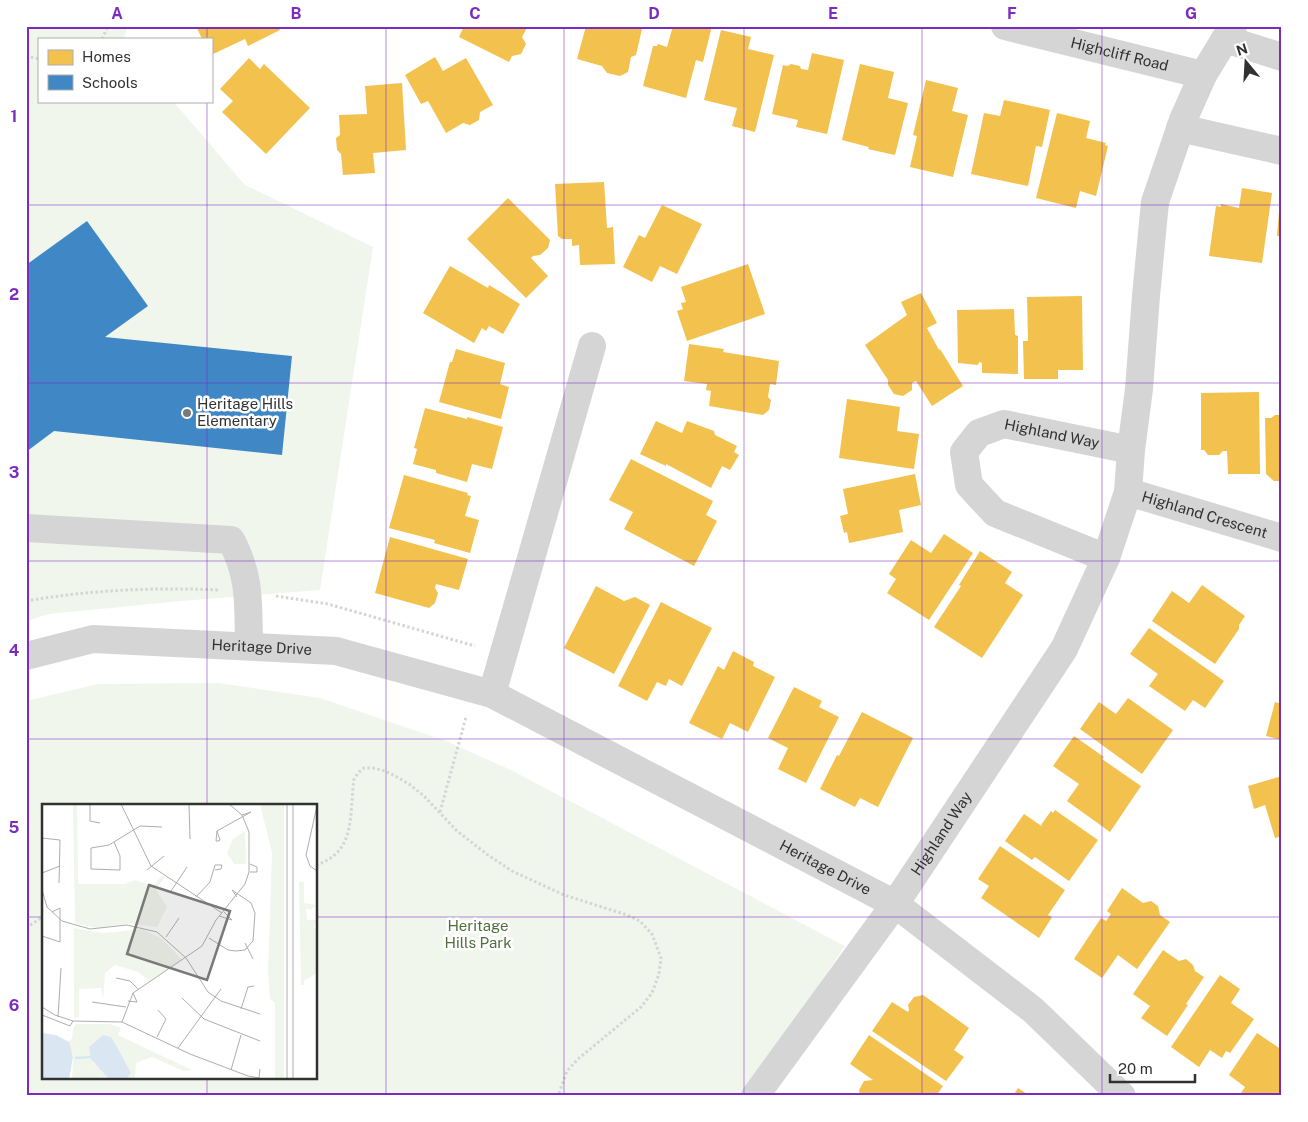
<svg xmlns="http://www.w3.org/2000/svg" width="1308" height="1122" font-family="'Public Sans',sans-serif">
<rect width="100%" height="100%" fill="#fff"/>
<path fill="#f1f6ed" fill-rule="evenodd" d="M26 26H128L124 39H39V101H173L245 185 373 247 320 590 182 601 49 614 26 621Z
M219 683 320 698 446 741 511 770 845 946 744 1096H26V701L98 684ZM44 806H316V1078H44Z"/>
<path fill="#f2c14e" d="M196 26H278L280 30 248 46 245 39 211 55V39H202Z
M464 26H528L522 37 526 44 521 54 512 56 509 62 459 37Z
M586 26H641L642 29 636 55 631 57 628 72 620 76 607 73 602 66 577 59Z
M673 26H712L703 62 696 60 686 98 643 86 653 46H657L658 44 667 47Z
M721 30 751 37 748 49 774 55 755 132 732 126 737 108 704 100Z
M812 53 844 60 827 134 796 127 798 120 772 114 783 65 788 66 791 64 800 66 801 69 808 70Z
M435 57 443 71 466 58 493 105 480 112 479 120 470 125 463 123 446 133 428 101 421 104 405 75Z
M249 58 260 69 264 64 310 108 266 154 222 112 233 101 220 89Z
M860 64 894 72 888 98 908 103 895 155 868 149 869 147 842 140Z
M926 80 958 88 952 111 968 115 953 177 910 167 917 136 913 135Z
M402 83 406 150 373 153 375 173 343 175 341 154 337 150 336 138 340 135 339 115 367 114 365 86Z
M1004 100 1050 110 1042 147 1036 146 1028 186 971 174 984 113 1000 116Z
M1057 113 1090 121 1086 138 1106 143 1105 145 1108 146 1096 196 1080 191 1076 208 1036 198Z
M604 182 607 228 613 227 615 264 580 265 579 245 572 246V239H562L558 236 555 184Z
M1242 188 1272 193 1262 263 1209 256 1216 206 1221 207V204L1239 208Z
M508 198 550 240 548 248 540 255 533 256 531 258 548 276 526 298 467 239Z
M1280 199H1282V236H1277Z
M662 205 702 224 677 274 660 266 652 282 623 267 639 235 645 238Z
M748 264 765 314 687 341 677 311 683 309 681 303 686 302 681 287Z
M450 266 488 288 489 285 520 304 503 334 489 326 486 331 482 328 474 343 423 313Z
M921 293 937 323 927 328 939 350 940 349 963 386 932 406 916 381 912 383V390L903 396 894 394 888 385V380L865 345 907 315 901 302Z
M1082 296 1083 370H1058V379H1024L1023 341H1028L1027 297Z
M1014 309 1015 335 1018 336V374L982 373V363L979 362 978 365 958 363 957 310Z
M689 344 724 349 723 352 779 361 776 385 770 384 768 397 771 400 769 410 763 415 709 406 711 391 706 390 707 384 684 381Z
M456 349 505 363 500 384 509 387 501 419 439 402 450 362H452Z
M1259 392 1260 474H1228L1227 451H1223L1219 455H1208L1204 450H1201V393Z
M847 399 900 407 897 431 919 434 914 469 839 458Z
M425 408 467 419V417L503 427 492 469 472 464 467 482 436 473V470L413 464 417 449 414 448Z
M1275 415H1282V481H1274L1266 474 1265 418H1271Z
M656 421 682 433 687 421 714 431 715 435 737 446 734 452 739 455 730 470 722 466 711 488 666 464V466L640 454Z
M631 459 713 501 706 515 717 521 694 566 624 529 633 512 609 500Z
M915 474 921 505 899 510 903 532 849 543 847 532 844 533 840 516 848 514 843 489Z
M404 475 468 493 467 495 471 496 465 516 479 520 470 553 434 543 435 540 389 528Z
M944 534 973 553 929 620 887 593 896 579 889 574 911 540 931 553Z
M390 537 468 559 459 590 436 584 435 588 438 593 435 603 429 608 375 593Z
M980 551 1012 572 1005 583 1023 595 982 658 934 627 961 586 959 585Z
M1202 585 1245 616 1239 625V629L1215 664 1152 621 1172 591 1189 603Z
M596 586 624 601 635 597 650 605 614 674 564 648Z
M661 602 712 628 682 686 669 679 666 686 657 682 647 701 618 686Z
M1149 628 1224 681 1205 708 1193 700 1185 711 1149 686 1158 674 1130 654Z
M733 651 754 662 753 666 775 677 748 732 730 723 722 739 689 723 718 666 724 670Z
M794 687 822 701 819 707 839 717 806 783 778 769 788 748 768 738Z
M1128 698 1173 730 1142 774 1080 729 1099 702 1116 714Z
M1275 702 1282 704V740L1266 736Z
M862 712 913 738 878 807 860 798 855 807 820 789 837 755 839 756Z
M1074 736 1104 757 1102 759 1141 786 1110 832 1067 801 1079 784 1053 766Z
M1282 776V836L1275 838 1265 805 1254 809 1248 786Z
M1055 810 1098 840 1069 881 1035 857 1032 860 1005 841 1024 814 1043 827 1041 825 1051 811 1053 813Z
M1000 846 1065 890 1048 915 1052 917 1039 938 981 898 989 886 978 879Z
M1122 888 1143 903 1151 901 1158 906 1160 915 1170 922 1137 969 1118 955 1102 978 1074 959 1101 918 1106 921 1111 914 1107 911Z
M1163 950 1179 961 1186 959 1193 965 1195 971 1204 977 1186 1004 1188 1005 1167 1036 1141 1018 1150 1006 1133 994Z
M1220 975 1240 989 1231 1003 1254 1019 1230 1053 1226 1051 1222 1058 1210 1050 1199 1067 1171 1047Z
M923 995 969 1028 954 1050 964 1057 946 1081 872 1031 892 1002 908 1012 909 1010 908 1005 914 997Z
M1257 1033 1282 1050V1090L1278 1096H1239L1245 1087 1229 1075Z
M869 1035 943 1086 936 1096H860L859 1090 864 1081 873 1080 850 1064Z
M1018 1088 1030 1096H1013Z"/>
<path fill="#3f88c5" d="M87 221 148 306 105 337 292 356 282 455 54 431 26 452V265Z"/>
<g fill="none" stroke-linecap="round" stroke-linejoin="round">
<path stroke="#d5d5d5" stroke-width="3" stroke-dasharray="2.5 2.5" stroke-linecap="butt" d="M102 39 108 26
M26 56 39 59
M276 596 328 604 475 646
M26 601C90 590 155 587 220 590
M440 812 466 717
M316 865C357 852 349 814 354 779L359 772 364 768H373L385 771 397 777 409 784 424 796 457 831 488 855 512 871 564 895 627 915 640 921 652 934 661 958 659 974 652 993 641 1007 578 1059 567 1071 558 1096
M26 928 44 916"/>
<g stroke="#d5d5d5" stroke-width="28">
<path id="s1" d="M1005 26 1203 75"/>
<path d="M1225 39 1282 57"/>
<path d="M1180 128 1282 151"/>
<path id="s2" d="M1128 492 1282 538"/>
<path d="M26 528 231 540C251 577 248 605 249 646"/>
<path id="s3" d="M1106 558 995 513 969 485 964 452 979 433 1004 424 1131 450"/>
<path id="s4" d="M26 656 93 639 336 651 492 694 895 904 1033 1010 1122 1096"/>
<path d="M492 694 592 346"/>
<path id="s5" d="M755 1096 895 904 1064 649 1106 558 1128 492 1131 450 1139 389 1146 296 1155 202 1183 120 1203 75 1233 26"/>
</g>
</g>
<path fill="none" stroke="#7b2cbf" stroke-width="1" stroke-opacity="0.55" d="M207 26V39M386 26V1096M564 26V1096M744 26V1096M922 26V1096M1102 26V1096M207 101V806M26 205H1282M26 383H1282M26 561H1282M26 739H1282M26 917H44M316 917H1282M207 1078V1096"/>
<circle fill="#797979" stroke="#fff" stroke-width="2" cx="187" cy="413" r="5"/>
<g text-anchor="middle" stroke-width="5" stroke-linejoin="round" paint-order="stroke">
<g font-size="15" fill="#313131" stroke="#fff">
<text dy="5" stroke="none"><textPath href="#s1" startOffset="118">Highcliff Road</textPath></text>
<text dy="5" stroke="none"><textPath href="#s3" startOffset="291">Highland Way</textPath></text>
<text dy="5" stroke="none"><textPath href="#s2" startOffset="80">Highland Crescent</textPath></text>
<text dy="5" stroke="none"><textPath href="#s4" startOffset="238">Heritage Drive</textPath></text>
<text dy="5" stroke="none"><textPath href="#s5" startOffset="322">Highland Way</textPath></text>
<text dy="5" stroke="none"><textPath href="#s4" startOffset="850">Heritage Drive</textPath></text>
</g>
<g font-size="15" fill="#313131" stroke="#fff" text-anchor="start">
<text x="197" y="409">Heritage Hills<tspan x="197" dy="17">Elementary</tspan></text>
</g>
<g font-size="15" fill="#4e6e3c" stroke="#fff">
<text x="478" y="931">Heritage<tspan x="478" dy="17">Hills Park</tspan></text>
</g>
</g>
<g transform="translate(42 804)">
<rect width="275" height="275" fill="#fff"/>
<path d="M31 0H35L36 80H82L93 76 112 82 119 72 123 73 114 86 125 103 115 123 87 120 55 124 33 119ZM218 0H242V275H233V199L228 195 226 168 230 49ZM203 27 204 60H192L185 49 191 35ZM257 78H262V99L274 101 269 106 264 105 265 116H275L272 124H275V169L262 177V181H259ZM32 124 61 129 100 125 120 135 140 156 107 177 96 168 73 161 63 169 61 196 59 184 37 185V213L32 214ZM34 220H68L79 224 76 231 150 266 141 267 110 253 94 259 93 275H84L88 269 75 243 61 231 47 243 52 260 59 263 67 275H30L32 243 31 253 26 237 30 235 31 224Z" fill="#f1f6ed"/>
<path d="M0 229 14 231 27 238 31 253 27 275H0ZM61 231 69 233 75 243 89 269 84 275H67L49 255 47 243Z" fill="#dbe6f3"/>
<path fill="none" stroke="#dbe6f3" stroke-width="2.5" d="M33 254 49 253"/>
<path fill="none" stroke="#adadad" stroke-width="1" d="M48 0V17L58 19M79 0 109 62 180 109M147 0 148 35M245 0V275M275 2 264 51 268 62 275 67M175 27 209 8 200 11M175 27 178 36 177 37H174ZM0 34 18 36 17 79M72 38 78 52V66L49 65V44L67 41 98 22 120 23M105 66 122 52M208 68H215V63L208 60M0 69 18 62M0 86 5 103 20 117 48 125 85 121 115 128 144 154 166 188 179 197 218 210M129 87 145 63M154 93 168 78 173 61H180L179 65 173 66M177 112 190 116 182 108M0 132 18 138V104L10 108M124 133 137 114M167 134 186 146 194 147 203 146 211 137 213 109 209 99 190 86 195 93M203 139 211 155M74 174 88 177 96 185M140 194 162 215 218 237M86 197 95 198 91 189M50 198 84 203M0 203 13 211 31 217 80 218 148 250 206 272 217 274 218 265M199 205 206 183 212 182M0 211 28 222 31 217M16 213 19 164M80 218 91 189 160 142 174 116 203 80 207 68V28L200 11 187 0M115 233 124 215 116 206M136 244 179 185M189 266 199 231M251 275V0"/>
<path fill="#797979" fill-opacity="0.15" stroke="#797979" stroke-width="2.5" d="M107 81 188 107 165 176 85 150Z"/>
<rect width="275" height="275" fill="none" stroke="#313131" stroke-width="2.5"/>
</g>
<rect width="1308" height="1122" fill="none" stroke="#ffffff" stroke-width="55"/>
<rect x="38" y="38" width="175" height="65" fill="#ffffff" stroke="#adadad"/>
<rect x="48" y="50" width="25" height="15" fill="#f2c14e" stroke="#adadad"/>
<text x="82" y="62" font-size="15" fill="#313131">Homes</text>
<rect x="48" y="75" width="25" height="15" fill="#3f88c5" stroke="#adadad"/>
<text x="82" y="88" font-size="15" fill="#313131">Schools</text>
<g transform="translate(1246 62) rotate(342)" stroke="#ffffff" stroke-width="4" paint-order="stroke">
<path d="M0-4L9 19L0 12L-9 19Z" fill="#313131"/>
<text y="-8" font-size="14" font-weight="bold" text-anchor="middle" fill="#313131">N</text>
</g>
<path d="M1110 1074v8h85v-8" fill="none" stroke="#313131" stroke-width="2.5"/>
<text x="1118" y="1074" font-size="15" fill="#313131" stroke="#ffffff" stroke-width="4" paint-order="stroke">20 m</text>
<rect x="28" y="28" width="1252" height="1066" fill="none" stroke="#7b2cbf" stroke-width="2"/>
<g font-size="16" text-anchor="middle" font-weight="bold" fill="#7b2cbf">
<text x="117" y="19">A</text>
<text x="296" y="19">B</text>
<text x="475" y="19">C</text>
<text x="654" y="19">D</text>
<text x="833" y="19">E</text>
<text x="1012" y="19">F</text>
<text x="1191" y="19">G</text>
<text x="14" y="122">1</text>
<text x="14" y="300">2</text>
<text x="14" y="478">3</text>
<text x="14" y="656">4</text>
<text x="14" y="833">5</text>
<text x="14" y="1011">6</text>
</g>
</svg>
